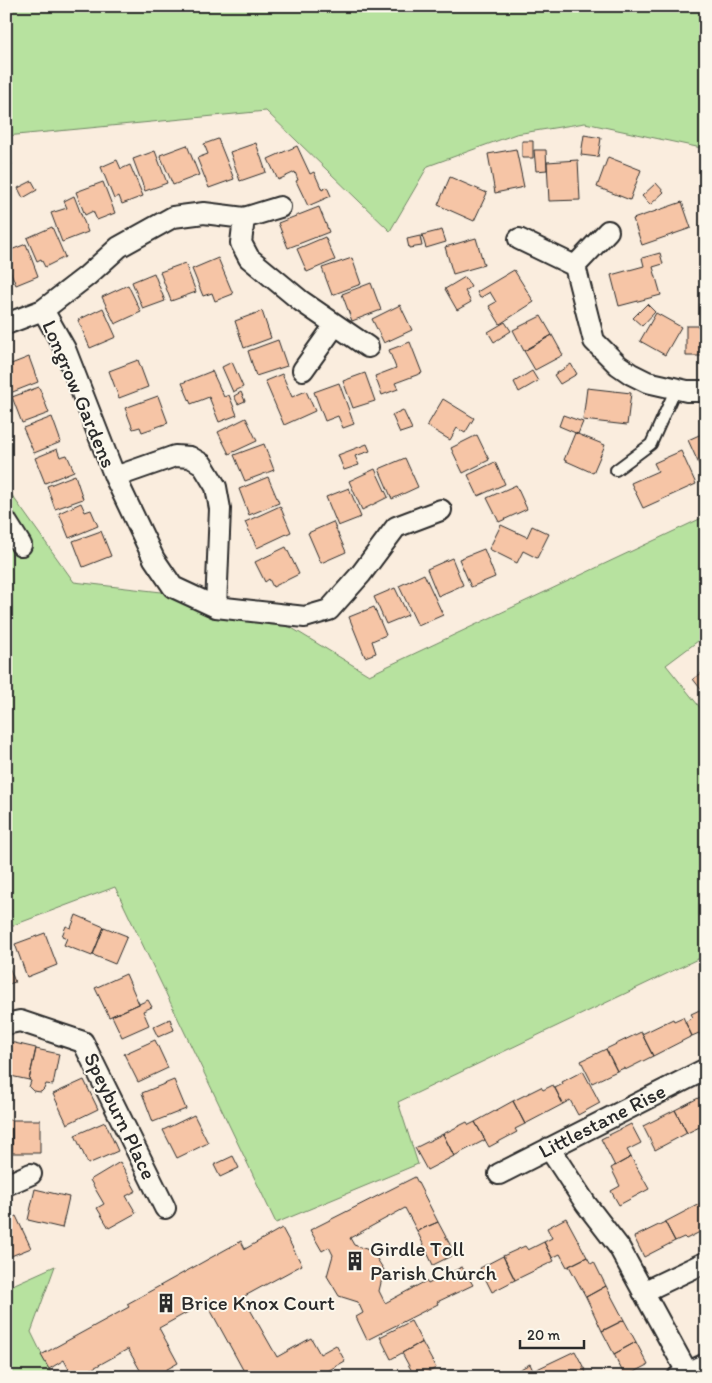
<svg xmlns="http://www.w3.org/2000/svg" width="712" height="1383" font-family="Itim,sans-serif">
<rect width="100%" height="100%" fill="#faedde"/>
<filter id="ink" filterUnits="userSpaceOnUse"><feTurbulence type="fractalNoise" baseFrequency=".02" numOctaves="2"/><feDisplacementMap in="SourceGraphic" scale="10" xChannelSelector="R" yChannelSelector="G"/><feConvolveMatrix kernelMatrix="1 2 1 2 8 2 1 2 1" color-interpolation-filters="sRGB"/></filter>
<g filter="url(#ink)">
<path fill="#b7e29f" stroke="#718665" d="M6 6H706V149L585 123 516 134 428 166 390 231 266 111 6 136Z
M6 487 74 582 249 602 369 675 706 516V635L666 665 706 715V955L398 1102 418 1164 276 1223 115 887 6 928Z
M55 1266 31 1332 53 1377H6V1288Z"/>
<path fill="#f6c5a6" stroke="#2b2b2b" d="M584 135 601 138 598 157 581 155Z
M218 139 234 179 209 188 197 158 208 154 204 144Z
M522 141H533V158H522Z
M256 143 266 172 240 181 230 152Z
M6 145H8L12 165 6 166Z
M187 145 199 175 173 185 160 155Z
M297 146 310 174 314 172 322 190 327 187 331 196 308 206 296 181 298 180 295 172 278 180 268 159Z
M516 149 524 187 495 193 488 154Z
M534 150H546L547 170 536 171Z
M155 151 167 183 145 191 133 159Z
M608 157 641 170 630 200 597 187Z
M117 160 121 169 130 165 143 196 122 204 119 196 114 199 101 167Z
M578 160 580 200 549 201 547 162Z
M450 177 487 193 474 221 438 205Z
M32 181 37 190 23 198 18 188Z
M103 182 115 213 97 220 93 211 85 215 76 192Z
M656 183 664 192 650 205 642 196Z
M74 196 88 232 62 242 51 213 67 208 64 201Z
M682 202 691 228 642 245 633 219Z
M319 207 329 232 288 248 278 223Z
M52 227 65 257 45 267 41 259 37 261 27 238Z
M442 230 446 242 426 248 422 235Z
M420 236 422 246 409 248 407 239Z
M325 237 335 260 307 272 297 249Z
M476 238 484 265 453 274 445 247Z
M26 244 38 276 16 285 6 261V252Z
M660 253 663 264 653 267 661 295 619 306 611 275 644 266 642 258Z
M218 258 233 294 215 301 212 293 203 296 192 269Z
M352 258 361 284 332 295 322 268Z
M185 263 196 292 171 301 160 272Z
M514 270 534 302 500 324 489 306 496 302 490 292 480 298 477 292Z
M154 273 165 301 143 309 132 282Z
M465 277 471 287 465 291 471 302 457 310 445 289Z
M371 283 381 310 352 321 342 294Z
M128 285 141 312 115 324 102 297Z
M647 304 655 312 642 326 633 318Z
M400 305 412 330 384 343 372 319Z
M103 308 116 337 90 348 78 320Z
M262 311 271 338 244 348 235 321Z
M656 313 681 327 665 355 640 341Z
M541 316 552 335 524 351 513 330Z
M505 322 511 331 494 342 488 332Z
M686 326H704V331H706V356H686Z
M552 335 563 355 535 370 524 351Z
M278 340 287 366 256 376 248 351Z
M410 342 422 373 395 383 398 389 382 395 375 376 396 368 389 350Z
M29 357 38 382 10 393 6 382V366Z
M138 360 148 387 119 398 109 371Z
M232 362 243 387 233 392 222 367Z
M571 364 577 374 560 384 554 375Z
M212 371 224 397 229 395 237 415 219 422 209 397 191 404 182 383Z
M532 371 538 381 519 392 514 382Z
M365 373 375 401 353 408 343 381Z
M282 374 292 397 306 391 315 411 284 425 265 381Z
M339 383 354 424 343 428 338 416 325 421 314 392Z
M39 387 49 413 22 423 12 397Z
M587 388 631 393 627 425 583 420Z
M241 392 245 401 238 404 234 396Z
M158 396 168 423 142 432 140 427 133 429 125 408Z
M443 399 474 418 465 433 457 428 450 440 427 426Z
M403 410 412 429 400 433 392 415Z
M563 415 583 422 578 434 559 426Z
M52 417 61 442 34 453 23 428Z
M246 418 257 441 229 454 218 432Z
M706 432V471L703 473 688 440Z
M575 433 605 445 593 473 564 460Z
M477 435 489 460 463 473 451 448Z
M264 444 274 470 245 481 234 455Z
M367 444 370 451 355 456 359 465 344 470 338 455Z
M57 449 60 457 67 455 74 471 45 483 35 458Z
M681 451 696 484 643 508 631 483 658 471 654 463Z
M405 458 418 487 392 499 379 469Z
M495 462 505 484 478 496 468 475Z
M375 469 388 497 362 510 349 481Z
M75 475 83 499 55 509 47 486Z
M268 477 279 503 249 515 239 489Z
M516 485 527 509 499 522 487 498Z
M349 488 361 517 338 526 326 497Z
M81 503 85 512 91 510 98 526 69 538 59 513Z
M280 506 291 532 257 548 245 522Z
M333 522 346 552 321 563 308 533Z
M501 525 527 537 532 526 549 534 537 558 523 551 517 563 489 549Z
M101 531 111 556 83 567 73 541Z
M286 547 299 574 273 587 269 579 265 582 255 562Z
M484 549 495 577 471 587 459 559Z
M452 558 463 585 438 596 427 569Z
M424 574 443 615 418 626 399 586Z
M395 588 408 615 386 624 374 597Z
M374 607 386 635 372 641 376 653 365 657 349 617Z
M706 670V696L693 679Z
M76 915 104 927 92 956 64 945 67 938 62 936 66 926 71 928Z
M104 927 127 936 115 964 93 955Z
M45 933 57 965 27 977 15 944Z
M6 959 15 982 6 985Z
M126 974 139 1004 109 1017 95 988Z
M148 1000 152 1007 143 1011 149 1025 122 1037 112 1016Z
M706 1007V1046L699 1033 692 1036 685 1022 693 1017 691 1014Z
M683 1017 692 1036 653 1056 642 1034 673 1019 674 1021Z
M170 1019 174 1030 158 1037 153 1027Z
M641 1032 653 1056 625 1070 624 1068 617 1071 606 1049Z
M155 1040 168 1068 138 1082 124 1054Z
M6 1041 36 1048 29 1080 6 1075Z
M36 1049 59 1054 53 1085 46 1084 44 1089 41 1092 33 1091 29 1087 31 1081 29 1080Z
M606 1049 617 1071 592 1083 581 1061Z
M583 1071 600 1103 578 1115 570 1100 563 1104 555 1088 563 1084 562 1082Z
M84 1080 98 1109 67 1124 53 1094Z
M174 1080 186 1109 153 1122 142 1093Z
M553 1085 563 1104 525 1124 513 1101 541 1087 543 1090Z
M706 1094V1124L687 1133 675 1110Z
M513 1101 525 1124 515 1129 517 1132 489 1147 475 1122Z
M675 1110 687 1133 655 1150 643 1126Z
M194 1115 208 1143 177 1158 163 1130Z
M6 1120H12V1150H6Z
M12 1120H40V1153H12Z
M105 1122 118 1151 88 1164 75 1135Z
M467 1122 469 1125 475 1122 485 1140 454 1156 443 1134Z
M631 1124 641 1143 627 1150 631 1157 615 1166 601 1139Z
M443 1134 454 1156 427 1170 415 1148Z
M233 1156 239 1168 220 1177 214 1165Z
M631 1157 649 1189 619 1205 611 1191 620 1186 611 1168Z
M120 1162 136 1191 126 1196 136 1213 109 1228 97 1208 104 1204 90 1180Z
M415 1177 438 1222 417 1231 405 1208 350 1238 354 1245 372 1251 384 1270 379 1291 385 1303 426 1281 428 1284 462 1267 473 1285 437 1302 438 1304 367 1340 356 1317 363 1313 358 1302 339 1296 327 1276 333 1255 329 1247 322 1251 310 1230Z
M35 1189 69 1197 62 1228 28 1220Z
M705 1201 706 1229 686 1239 684 1237 675 1241 665 1222Z
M16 1216 31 1248 6 1258V1220Z
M566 1218 587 1257 567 1267 560 1254 552 1258 544 1242 552 1238 547 1228Z
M438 1222 455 1254 433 1265 417 1231Z
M665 1222 675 1241 644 1257 634 1237Z
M282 1228 302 1265 243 1297 277 1357 311 1338 320 1354 336 1345 345 1361 317 1377H247L206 1302 159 1328 178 1363 162 1372 164 1377H144L128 1349 77 1377H73L64 1360 49 1369 41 1355 129 1307 127 1304 241 1241 245 1249Z
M544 1242 554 1261 515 1280 503 1256 525 1246 528 1250Z
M503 1256 515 1280 492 1292 480 1268Z
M587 1257 591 1264 594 1262 606 1286 586 1297 569 1266Z
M606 1286 624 1320 602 1331 586 1297Z
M624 1320 636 1342 614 1354 602 1331Z
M411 1321 422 1342 391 1359 380 1337Z
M422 1342 436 1368 419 1377H415L402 1353Z
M636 1342 648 1365 625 1377 614 1354Z
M575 1351 586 1372 577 1377H536L533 1371Z
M530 1364 536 1377H505Z"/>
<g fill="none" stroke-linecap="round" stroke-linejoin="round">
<defs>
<path id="service" d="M616 470 651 444 676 388"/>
<path id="minor" d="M244 218 241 243 249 258 301 301 368 347
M608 231 575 266 594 341 618 365 631 374 647 382 687 391H706
M519 239 575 266
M43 310 65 349 115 477 154 559 173 587 216 607 305 617 329 610 361 574 396 527 441 510
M6 324 43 310 87 276 119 247 173 217 204 213 244 218 280 207
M303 370 335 325
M115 477 175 456 190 457 202 464 216 487 220 509 216 607
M6 521 21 545
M6 1024 20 1021 83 1042 165 1208
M549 1148 586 1204 619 1247 687 1372
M499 1174 706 1069
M6 1185 31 1174
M643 1292 706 1262
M678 1377 706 1364"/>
</defs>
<use href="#service" stroke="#2b2b2b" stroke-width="14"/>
<use href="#minor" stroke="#2b2b2b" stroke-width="24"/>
<use href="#service" stroke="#fbf7ec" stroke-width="10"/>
<use href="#minor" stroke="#fbf7ec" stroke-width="20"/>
</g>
</g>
<defs>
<symbol id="building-bare" viewBox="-9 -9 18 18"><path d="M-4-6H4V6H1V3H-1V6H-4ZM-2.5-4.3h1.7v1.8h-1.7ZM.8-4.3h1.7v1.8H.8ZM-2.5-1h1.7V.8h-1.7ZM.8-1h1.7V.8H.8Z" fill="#2b2b2b" stroke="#fbf7ec" stroke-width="2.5" paint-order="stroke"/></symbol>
</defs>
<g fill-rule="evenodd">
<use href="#building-bare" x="341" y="1247" width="28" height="28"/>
<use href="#building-bare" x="152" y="1289" width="28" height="28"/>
</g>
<g text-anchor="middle" stroke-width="4" stroke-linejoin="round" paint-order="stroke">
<g font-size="21" fill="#2b2b2b" stroke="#fbf7ec">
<text transform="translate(79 394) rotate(67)" y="7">Longrow Gardens</text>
<text transform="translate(120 1116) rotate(64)" y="7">Speyburn Place</text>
<text transform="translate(602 1121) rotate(-27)" y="7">Littlestane Rise</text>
</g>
<g font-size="21" fill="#2b2b2b" stroke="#fbf7ec" text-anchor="start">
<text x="370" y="1256">Girdle Toll<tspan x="370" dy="24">Parish Church</tspan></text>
<text x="181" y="1310">Brice Knox Court</text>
</g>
</g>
<rect width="712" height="1383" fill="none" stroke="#fbf7ec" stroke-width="25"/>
<rect x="12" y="12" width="687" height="1358" fill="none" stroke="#2b2b2b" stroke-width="2" filter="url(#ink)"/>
<path d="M520 1340v8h64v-8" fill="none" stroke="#2b2b2b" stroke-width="2.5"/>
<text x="527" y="1340" font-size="15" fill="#2b2b2b" stroke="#fbf7ec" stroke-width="4" paint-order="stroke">20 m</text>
</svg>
